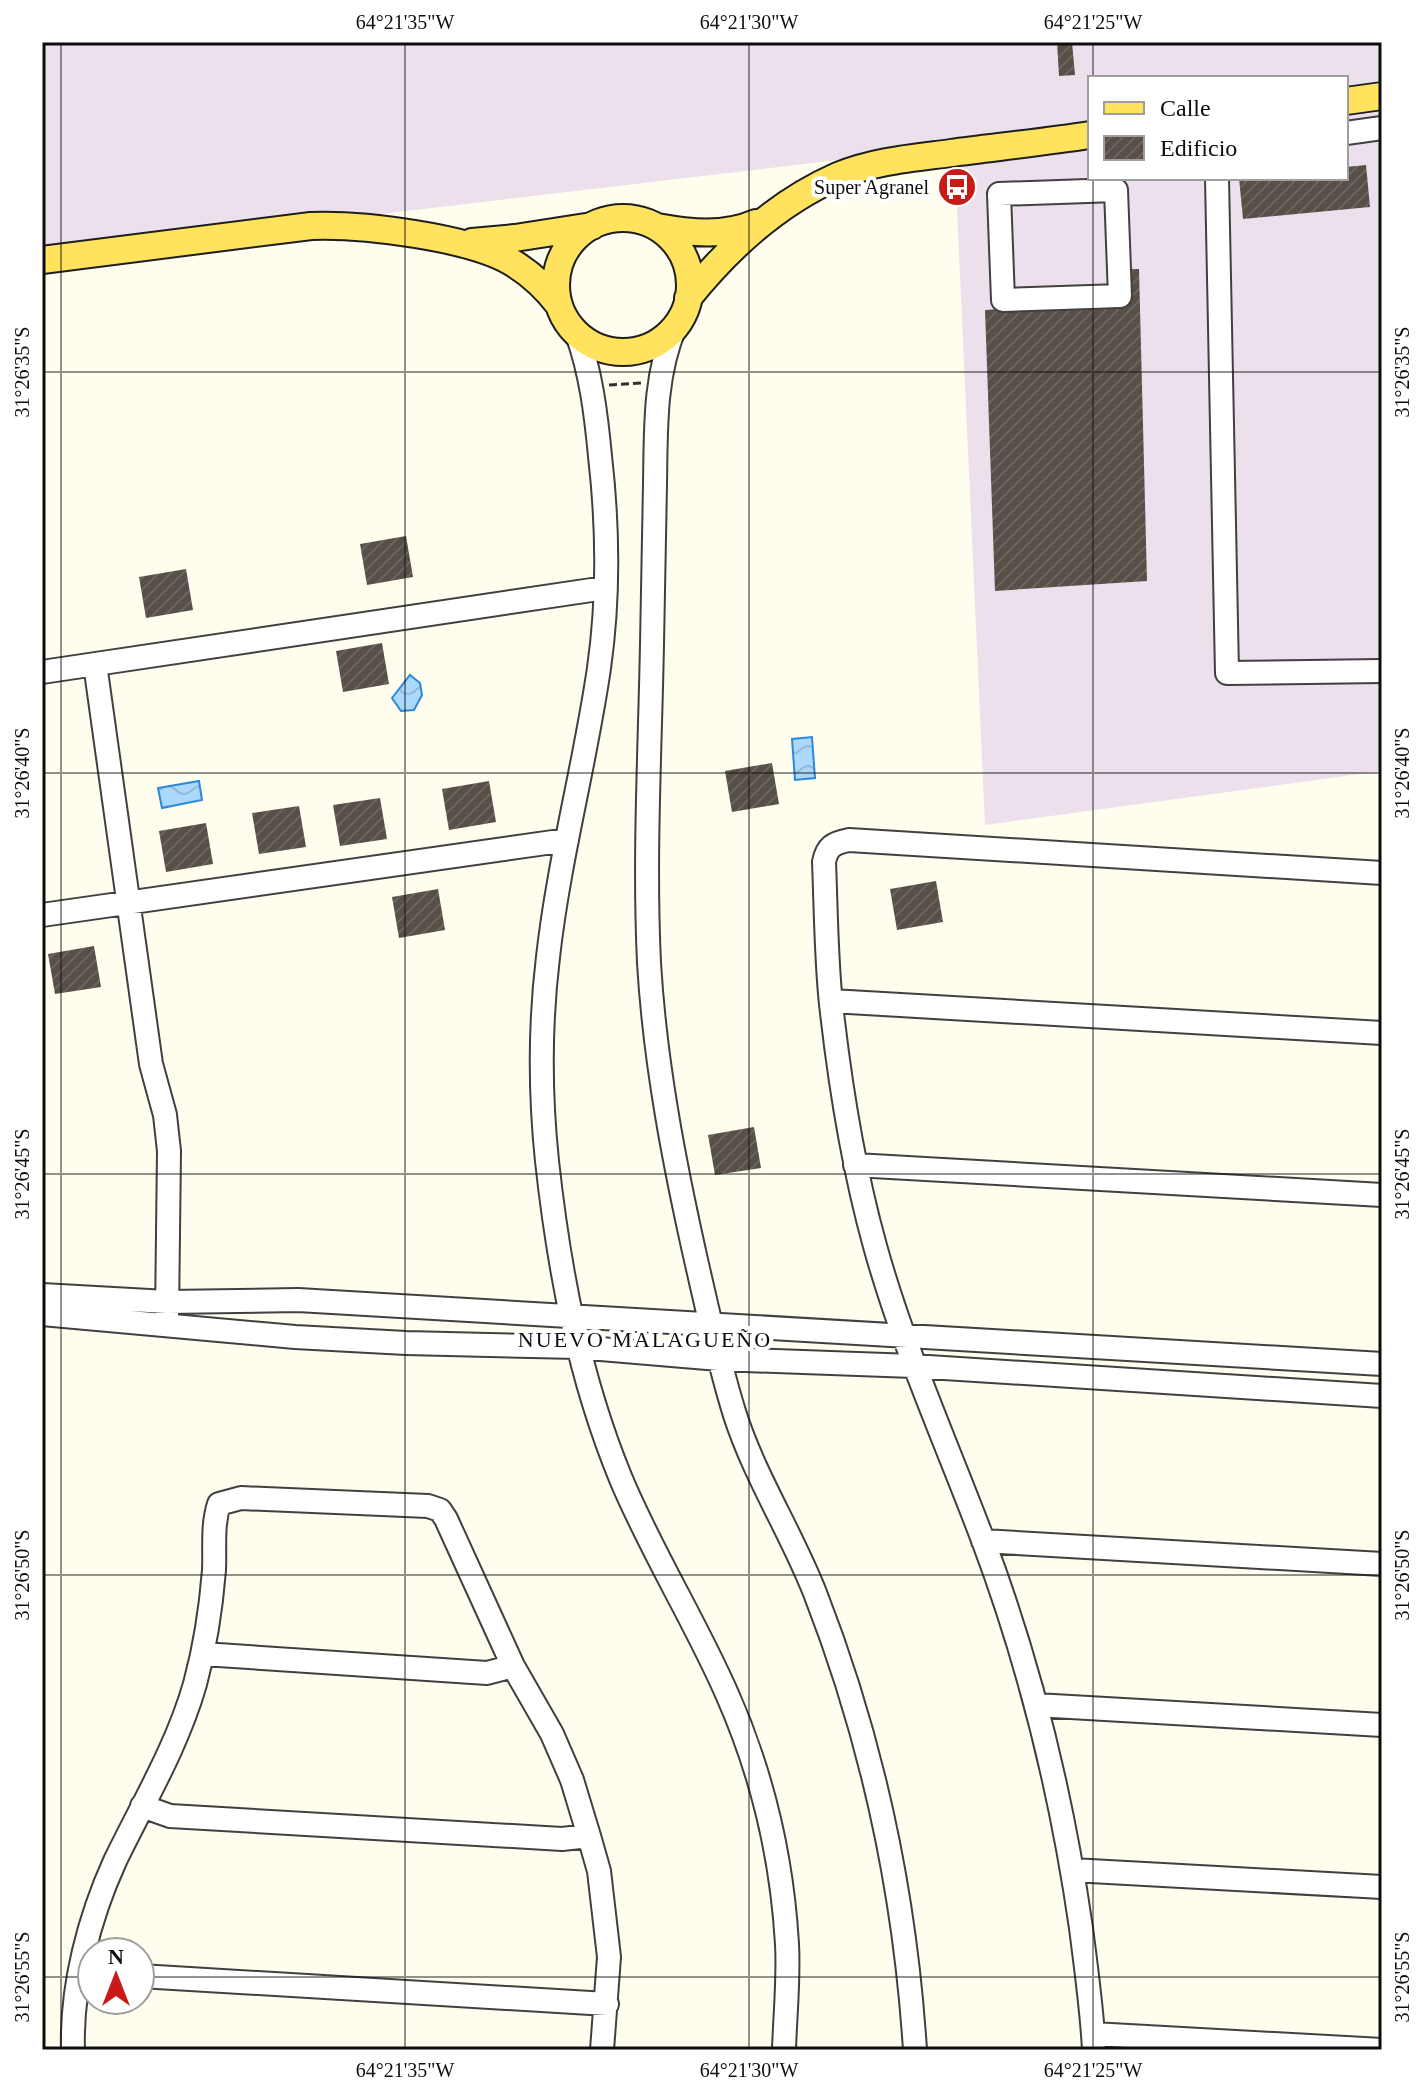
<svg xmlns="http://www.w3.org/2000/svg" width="1424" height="2092" font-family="'Times New Roman',serif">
<defs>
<pattern id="water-waves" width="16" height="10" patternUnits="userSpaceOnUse" patternTransform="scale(2)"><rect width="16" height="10" fill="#abd9fc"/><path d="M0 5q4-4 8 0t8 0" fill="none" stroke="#92b9d7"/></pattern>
<pattern id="building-hatch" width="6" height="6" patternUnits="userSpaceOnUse" patternTransform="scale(2)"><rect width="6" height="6" fill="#574f48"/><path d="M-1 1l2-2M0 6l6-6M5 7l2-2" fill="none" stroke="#6a645e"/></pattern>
</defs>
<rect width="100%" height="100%" fill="#fffded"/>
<path fill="#ece0ed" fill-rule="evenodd" d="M42 42H1382V771L985 825 954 143 829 161 42 254ZM1090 78H1346V178H1090Z"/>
<path fill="url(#water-waves)" stroke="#2b89db" stroke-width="2" d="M410 675 420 683 422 695 414 710 401 711 392 698Z
M812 737 815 778 795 780 792 739Z
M199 781 202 800 162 808 158 788Z"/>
<path fill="url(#building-hatch)" d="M1057 42H1072L1075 75 1059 76Z
M1366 165 1370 207 1243 219 1239 178H1346V167Z
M1130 269H1139L1147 581 995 591 985 310 1131 301Z
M406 536 413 577 367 585 360 544Z
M186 569 193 610 146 618 139 577Z
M382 643 389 684 343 692 336 651Z
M772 763 779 804 732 812 725 771Z
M489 781 496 822 449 830 442 789Z
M380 798 387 839 340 846 333 805Z
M299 806 306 847 259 854 252 813Z
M206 823 213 864 166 872 159 831Z
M936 881 943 922 897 930 890 889Z
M438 889 445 930 399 938 392 897Z
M94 946 101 987 55 994 48 954Z
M754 1127 761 1168 715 1175 708 1135Z"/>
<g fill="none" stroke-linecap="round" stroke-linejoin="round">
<defs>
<path id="minor" d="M1346 133 1382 128
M1217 178 1227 673 1382 671
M1116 190 1120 296 1003 300 999 194Z
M675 327C654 377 656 430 655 484 654 537 653 590 652 644 650 750 644 857 649 963 655 1063 674 1162 696 1260 708 1312 719 1364 735 1415 755 1477 791 1532 815 1593 872 1739 905 1894 915 2050
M577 334C591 373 596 414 600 456 608 526 609 598 599 668 585 765 559 859 548 957 540 1023 540 1094 547 1161 559 1270 579 1377 621 1479 652 1553 695 1621 727 1694 762 1773 782 1858 787 1944 789 1979 785 2015 784 2050
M95 664 151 1064 165 1115 169 1151 167 1315
M42 672 605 588
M42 915 567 840
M831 1001 1382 1033
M855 1165 1382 1195
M42 1295 167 1302 298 1300 1382 1364
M42 1314 295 1337 406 1343 577 1347 719 1359 913 1366 1382 1396
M983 1541 1382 1564
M203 1654 487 1673 513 1666
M1036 1705 1382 1725
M142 1806 170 1816 562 1839 589 1836
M1072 1870 1382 1887
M140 1976 607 2004
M1093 2034 1382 2050
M73 2050C71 1987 89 1918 115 1861 143 1803 177 1747 195 1684 205 1647 211 1608 214 1570 215 1548 212 1525 219 1504L241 1498 428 1506 440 1510 446 1519 513 1666 552 1734 572 1780 589 1836 599 1871 609 1957 602 2050
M1094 2050C1092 2009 1086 1968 1081 1928 1062 1796 1030 1665 983 1540 946 1442 903 1347 875 1246 853 1167 840 1085 831 1004 826 957 826 909 824 862 827 847 833 843 849 840L1382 873"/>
<path id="major" d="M1346 101 1382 96
M556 285a67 67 0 1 1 134 0a67 67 0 1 1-134 0Z
M657 227C690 233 724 237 756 223
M472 242 515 238 592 226
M42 260 311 226C361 224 471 237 513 263 531 274 546 288 559 305
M688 298C728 248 779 202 838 176 874 161 913 158 951 153 997 147 1044 142 1090 135"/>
</defs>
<use href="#minor" stroke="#404040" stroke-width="26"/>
<use href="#major" stroke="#1e1e1e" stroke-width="30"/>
<path stroke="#2f2f2f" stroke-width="3" stroke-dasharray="8 4" stroke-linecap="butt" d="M609 385 641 383"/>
<use href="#minor" stroke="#fff" stroke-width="22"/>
<use href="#major" stroke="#ffe25d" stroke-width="26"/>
</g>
<path fill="none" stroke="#0d0d0d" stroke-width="2" stroke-opacity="0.45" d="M61 42V2050M405 42V2050M749 42V2050M1093 42V78M1093 178V2050M42 372H1382M42 773H1382M42 1174H1382M42 1575H1382M42 1977H92M140 1977H1382"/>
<defs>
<symbol id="bus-disc" viewBox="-11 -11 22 22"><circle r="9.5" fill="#ca1a17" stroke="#fff"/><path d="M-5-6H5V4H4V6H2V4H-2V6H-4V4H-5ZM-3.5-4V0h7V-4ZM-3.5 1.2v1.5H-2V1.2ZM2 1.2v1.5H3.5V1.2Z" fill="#fff"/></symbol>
</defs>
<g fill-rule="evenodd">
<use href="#bus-disc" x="935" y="165" width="44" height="44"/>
</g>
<g text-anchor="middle" stroke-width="8" stroke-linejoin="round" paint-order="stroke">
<g font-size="20" fill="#0d0d0d" stroke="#fff" text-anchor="end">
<text x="929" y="194">Super Agranel</text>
</g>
<g font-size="22" letter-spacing="2" fill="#0d0d0d" stroke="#fff">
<text x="645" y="1347">NUEVO MALAGUEÑO</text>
</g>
</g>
<rect width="1424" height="2092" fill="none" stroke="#ffffff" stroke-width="88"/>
<rect x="1088" y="76" width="260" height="104" fill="#ffffff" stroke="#9e9e9e" stroke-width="2"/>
<rect x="1104" y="102" width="40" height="12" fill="#ffe25d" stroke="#9e9e9e" stroke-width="2"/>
<text x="1160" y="116" font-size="24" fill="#0d0d0d">Calle</text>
<rect x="1104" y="136" width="40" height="24" fill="url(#building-hatch)" stroke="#9e9e9e" stroke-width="2"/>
<text x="1160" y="156" font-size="24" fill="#0d0d0d">Edificio</text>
<g transform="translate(116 1976)"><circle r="38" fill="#ffffff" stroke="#9e9e9e" stroke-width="2"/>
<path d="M0-6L14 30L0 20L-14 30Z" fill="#ca1a17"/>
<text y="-12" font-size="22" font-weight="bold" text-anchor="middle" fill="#0d0d0d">N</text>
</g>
<rect x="44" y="44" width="1336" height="2004" fill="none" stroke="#0d0d0d" stroke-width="3"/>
<g font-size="20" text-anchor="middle" fill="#0d0d0d">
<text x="405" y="29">64°21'35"W</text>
<text x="749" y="29">64°21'30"W</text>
<text x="1093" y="29">64°21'25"W</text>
<text transform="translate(22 372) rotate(-90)" y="7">31°26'35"S</text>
<text transform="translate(1402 372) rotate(-90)" y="7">31°26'35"S</text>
<text transform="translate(22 773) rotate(-90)" y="7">31°26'40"S</text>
<text transform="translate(1402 773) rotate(-90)" y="7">31°26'40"S</text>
<text transform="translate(22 1174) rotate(-90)" y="7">31°26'45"S</text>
<text transform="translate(1402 1174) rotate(-90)" y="7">31°26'45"S</text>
<text transform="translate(22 1575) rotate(-90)" y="7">31°26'50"S</text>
<text transform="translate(1402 1575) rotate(-90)" y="7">31°26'50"S</text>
<text transform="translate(22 1977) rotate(-90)" y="7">31°26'55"S</text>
<text transform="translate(1402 1977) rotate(-90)" y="7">31°26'55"S</text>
<text x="405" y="2077">64°21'35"W</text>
<text x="749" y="2077">64°21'30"W</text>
<text x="1093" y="2077">64°21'25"W</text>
</g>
</svg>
